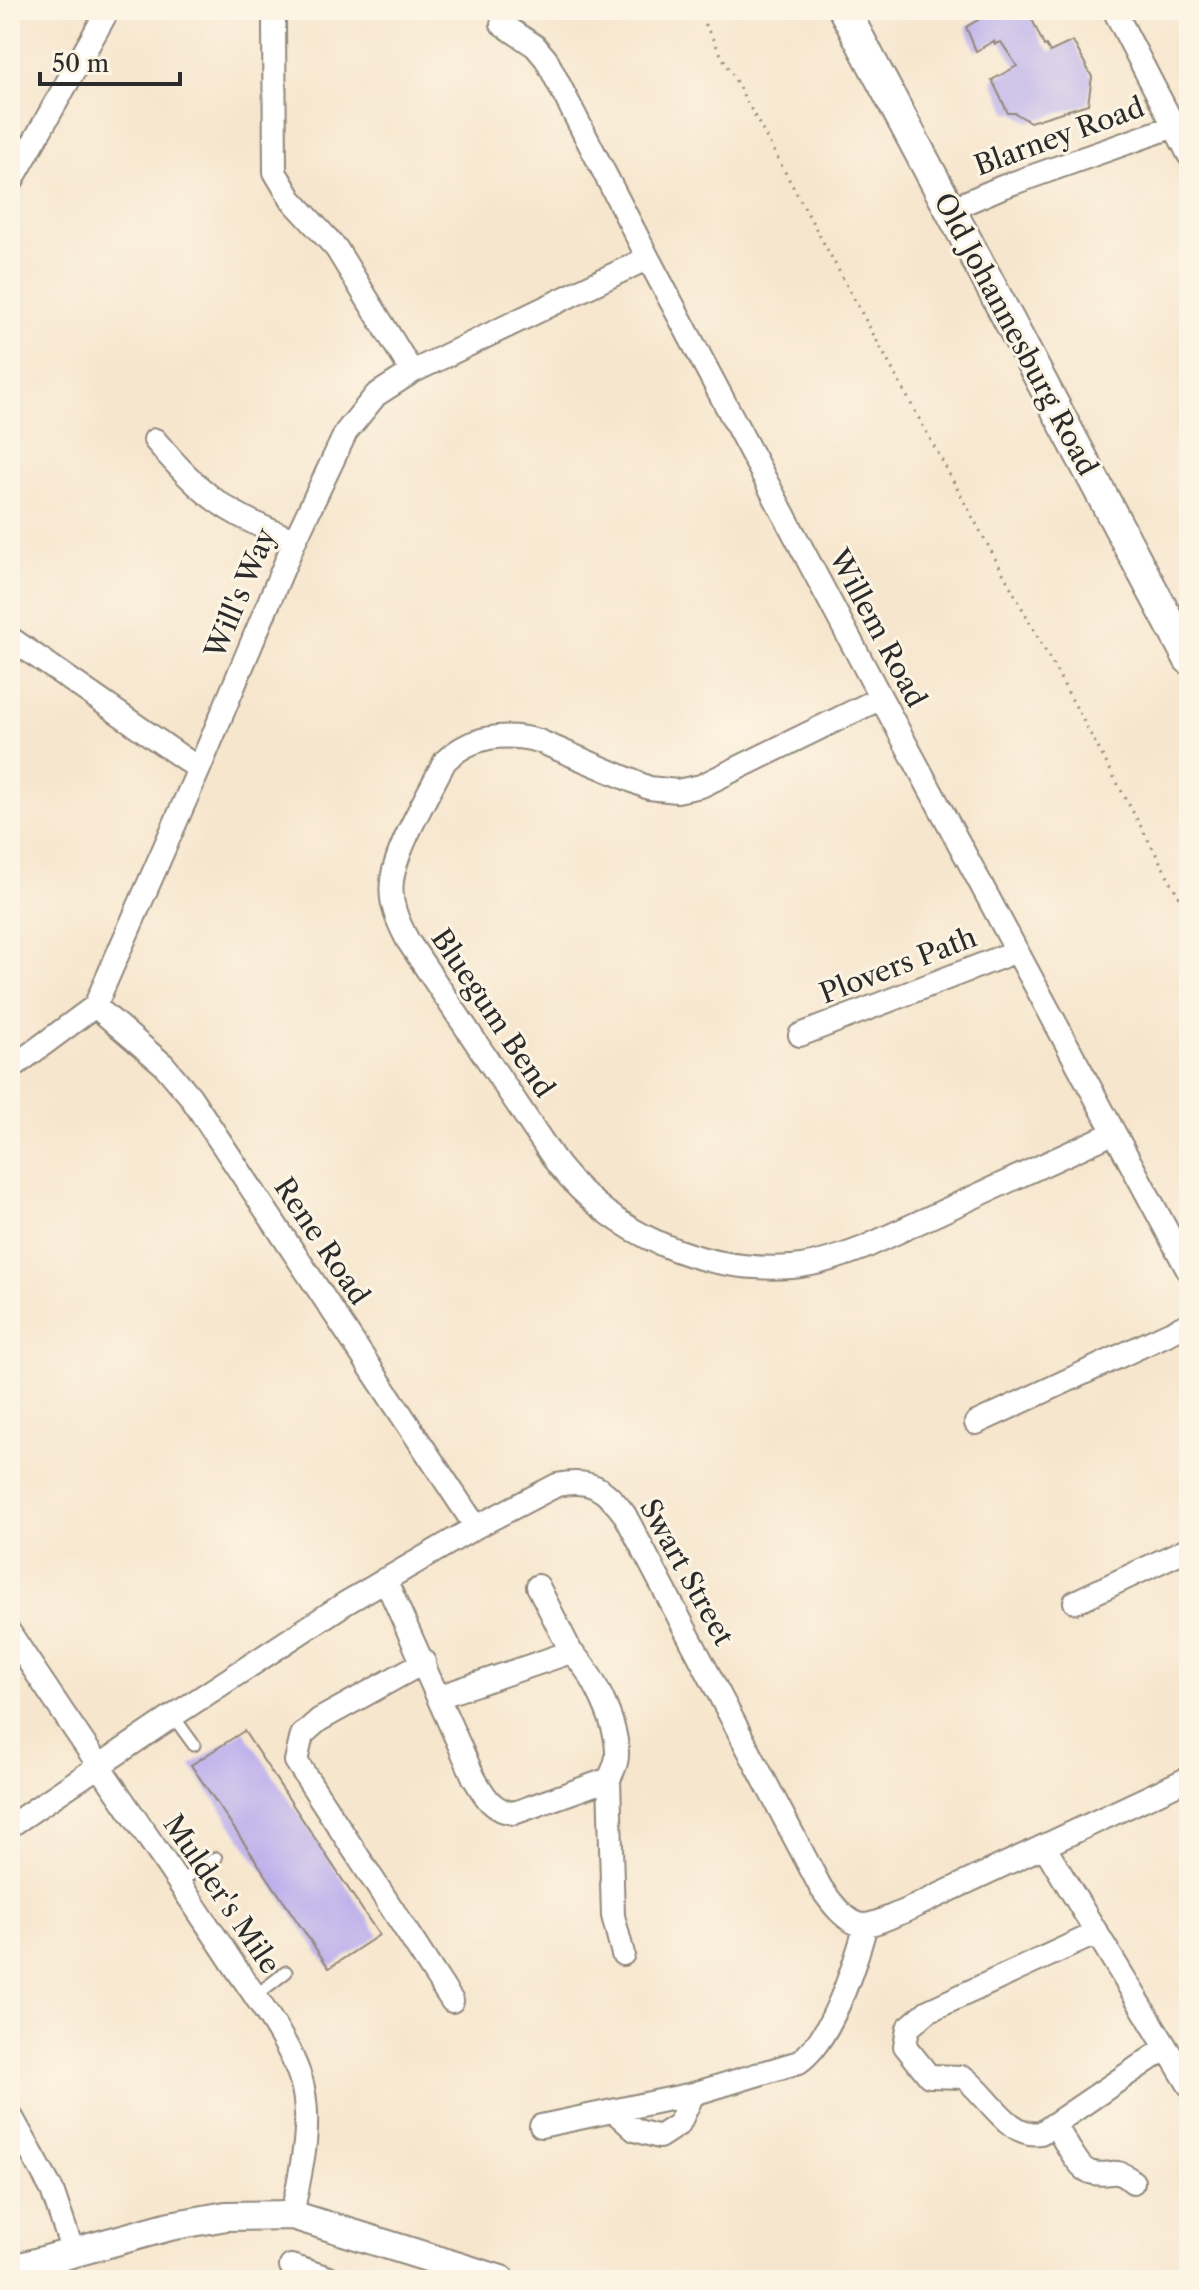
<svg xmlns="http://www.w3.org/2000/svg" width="1199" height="2290" font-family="'Libre Caslon Text',serif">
<rect width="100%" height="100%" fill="#fcf5e5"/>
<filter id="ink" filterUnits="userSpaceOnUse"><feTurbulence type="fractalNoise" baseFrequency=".0125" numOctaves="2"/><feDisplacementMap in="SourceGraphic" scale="16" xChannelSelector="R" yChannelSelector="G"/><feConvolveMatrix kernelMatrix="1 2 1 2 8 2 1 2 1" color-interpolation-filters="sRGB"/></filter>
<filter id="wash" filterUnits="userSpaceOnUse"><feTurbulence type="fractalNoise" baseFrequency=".006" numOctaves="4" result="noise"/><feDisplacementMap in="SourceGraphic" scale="32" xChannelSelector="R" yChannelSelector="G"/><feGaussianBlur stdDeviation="1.8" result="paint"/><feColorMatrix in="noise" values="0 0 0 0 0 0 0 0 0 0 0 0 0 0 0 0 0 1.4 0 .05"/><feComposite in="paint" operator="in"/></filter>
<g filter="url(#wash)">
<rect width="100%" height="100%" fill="#f7e6ce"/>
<g id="blocks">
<path fill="#b8abec" d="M995 10H1028L1044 46 1046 45 1050 52 1073 41 1092 77 1088 104 1030 122 1015 113H1008L992 80 1017 66 1001 42 995 44 994 41 976 51 966 27Z
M244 1731 379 1935 329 1968 191 1765Z"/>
</g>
</g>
<g filter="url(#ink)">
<use href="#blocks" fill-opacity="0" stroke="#91887c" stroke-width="2"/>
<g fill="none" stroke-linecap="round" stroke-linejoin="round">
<defs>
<path id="service" d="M173 1716 194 1745
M179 1882 216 1858
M255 1996 286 1972"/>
<path id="minor" d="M1114 10 1189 155
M274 22 275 172 291 199 336 248 412 372
M502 24 535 46 546 59 648 258 881 698 1189 1272
M10 184 108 10
M951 209 1002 187 1189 121
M155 440C201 495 227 515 295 540
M10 638 199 769
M881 698 701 786 677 791 649 788 539 741C505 732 471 736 445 761 430 791 395 850 392 881 389 903 398 922 408 941L558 1165C614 1235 702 1273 792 1267 816 1265 840 1257 863 1248L1113 1133
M95 1006 164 1065 190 1096 476 1527
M800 1035 1017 951
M10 1069 95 1006 199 769 295 540 346 432 376 395 412 372 648 258
M976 1423 1189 1324
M385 1579 474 1778C484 1795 492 1811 514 1813L609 1779
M538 1586 571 1652
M1075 1602 1189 1548
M10 1633C81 1742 157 1848 228 1956 252 1993 294 2046 303 2088 312 2131 300 2173 292 2215
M424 1662 319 1720 302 1735 296 1761 452 2001
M438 1697 571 1652C593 1672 618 1725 617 1755 617 1763 613 1771 609 1779L613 1916 623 1954
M10 1826 173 1716 344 1604 476 1527 557 1485C590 1478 605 1488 625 1515L821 1888C830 1901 847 1925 865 1925 877 1924 891 1916 903 1912L1189 1778
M1044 1846 1189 2085
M1097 1933 928 2011 908 2028 905 2046 929 2076 963 2077C987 2093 1008 2139 1041 2133L1166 2048
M615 2112 635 2130 659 2137 679 2124 693 2094
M10 2114 52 2190 73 2252
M1054 2124C1062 2135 1078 2169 1090 2172 1109 2179 1114 2164 1133 2182
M541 2126 693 2094 799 2062C832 2039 855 1964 866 1925
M291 2266 335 2280"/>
<path id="tertiary" d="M10 2270 170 2226 226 2216 292 2215 501 2280"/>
<path id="secondary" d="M844 10 1189 659"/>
</defs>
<use href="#service" stroke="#91887c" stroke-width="15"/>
<use href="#minor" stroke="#91887c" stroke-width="26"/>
<use href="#tertiary" stroke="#91887c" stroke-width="32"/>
<use href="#secondary" stroke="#91887c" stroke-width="34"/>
<path stroke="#91887c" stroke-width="3" stroke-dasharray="2 6" stroke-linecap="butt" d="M697 10 1189 915"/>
<use href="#service" stroke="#fff" stroke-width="11"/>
<use href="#minor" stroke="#fff" stroke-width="22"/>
<use href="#tertiary" stroke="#fff" stroke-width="28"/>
<use href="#secondary" stroke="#fff" stroke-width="30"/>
</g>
</g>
<g text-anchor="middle" stroke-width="6" stroke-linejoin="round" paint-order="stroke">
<g font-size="28" fill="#2b2b2b" stroke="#fcf5e5">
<text transform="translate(1059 136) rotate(-20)" y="10">Blarney Road</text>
<text transform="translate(1016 334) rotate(62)" y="10">Old Johannesburg Road</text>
<text transform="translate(240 593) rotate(-67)" y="10">Will's Way</text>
<text transform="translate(878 628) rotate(62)" y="10">Willem Road</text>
<text transform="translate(898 965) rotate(-21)" y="10">Plovers Path</text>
<text transform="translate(493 1013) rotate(56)" y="10">Bluegum Bend</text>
<text transform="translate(322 1241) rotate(56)" y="10">Rene Road</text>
<text transform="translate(687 1572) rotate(61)" y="10">Swart Street</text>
<text transform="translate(222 1894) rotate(56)" y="10">Mulder's Mile</text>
</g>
</g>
<rect width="1199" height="2290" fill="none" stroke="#fcf5e5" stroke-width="40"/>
<path d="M40 72v12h140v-12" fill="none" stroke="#2b2b2b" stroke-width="4"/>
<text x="52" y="72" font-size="24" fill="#2b2b2b" stroke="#fcf5e5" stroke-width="6" paint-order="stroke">50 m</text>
</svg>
